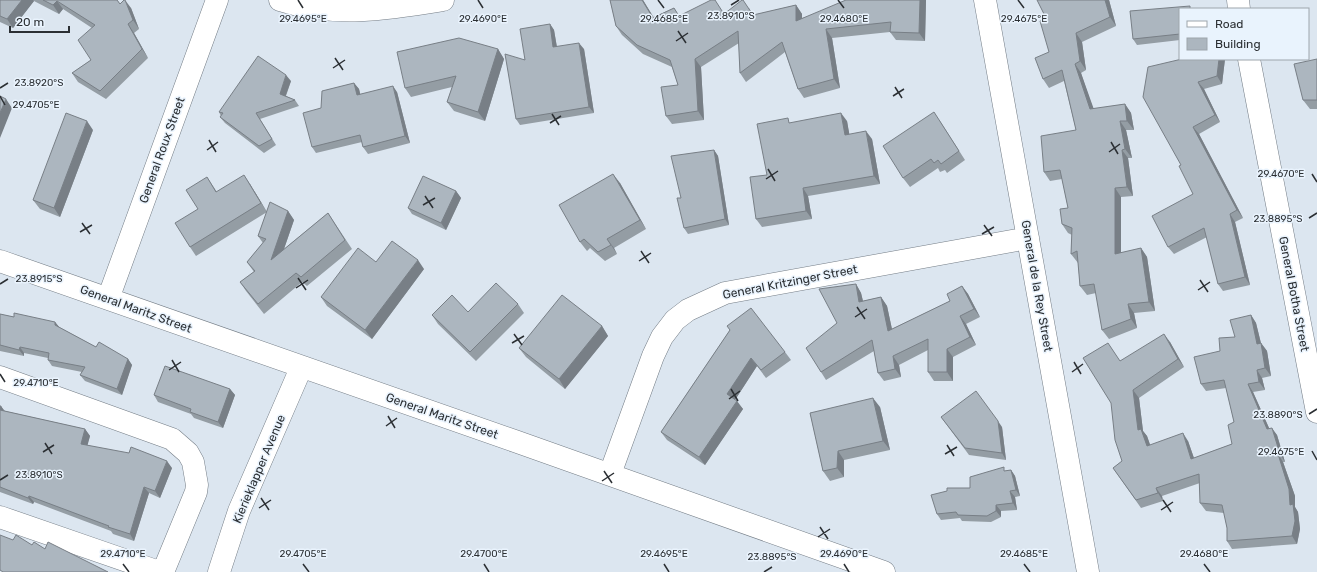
<svg xmlns="http://www.w3.org/2000/svg" width="1317" height="572" font-family="Rubik,sans-serif">
<rect width="100%" height="100%" fill="#dce6f0"/>
<g fill="none" stroke-linecap="round" stroke-linejoin="round">
<defs>
<path id="minor" d="M280 0C335 18 388 9 443 0
M985 0 1088 572
M1238 0 1239 9
M1249 59 1317 412
M0 261C295 365 590 466 884 572
M108 299 217 0
M0 377 172 439 188 453 193 462 197 485 196 492 163 572
M610 474 653 356 662 337 675 320 688 310 725 293 1028 238
M0 517 159 572
M219 572 239 511 301 368"/>
</defs>
<use href="#minor" stroke="#747d86" stroke-width="23"/>
<use href="#minor" stroke="#fff" stroke-width="22"/>
</g>
<path fill="#949da4" d="M0 0H117L120 4 131 8 139 29 134 33 148 58 106 99 78 82 72 73 91 60 92 28 63 9 59 14 34 1 13 28 0 22Z
M610 0H643L653 17 674 8 679 16 724 14 749 8 753 15 796 5 802 14V18L926 0 925 41 896 40 890 32 832 38 840 88 804 98 798 89 785 52 746 82 740 73 739 43 701 67 704 120 672 124 666 116 678 85 672 67 643 54 622 35 616 26Z
M1037 0H1109L1116 26 1082 42 1086 70 1081 73 1093 109 1125 104 1131 113 1134 130H1126L1132 158H1128L1133 196 1121 197V253L1141 248 1147 257 1155 311 1134 313 1137 328 1109 339 1102 330 1096 293 1087 295 1080 286 1078 263 1071 254 1072 235 1068 233 1062 224 1068 208 1062 179 1050 181 1044 172 1076 130 1064 81 1049 88 1043 79 1049 52 1046 18Z
M1180 9V40L1137 45 1133 39Z
M550 24 554 30 557 47 584 49 594 113 520 125 516 119 525 60Z
M498 49 504 59 485 121 454 111 447 102 452 87 411 97 405 88Z
M1182 59H1225L1222 84 1204 89 1220 122 1199 134 1243 218 1235 222 1250 285 1223 291 1218 284 1207 237 1174 254 1168 247 1193 194 1181 165Z
M1317 59V109H1310L1303 100Z
M291 81 286 96 295 100 299 106 260 119 276 145 264 153 225 123 220 117 221 116 219 112Z
M354 83 359 89 360 94 397 92 410 143 368 154 363 147 362 142 316 153 312 147 321 108Z
M847 121 849 134 872 139 880 184 808 196 812 219 762 227 756 219 767 175 792 123Z
M940 121 965 160 947 173 945 170 940 172 938 168 910 187 903 178Z
M93 130 60 217 40 209 33 200Z
M714 150 718 156 729 225 688 234 684 228 681 198Z
M207 177 217 192 250 184 267 212 288 211 294 220 284 249 328 213 352 249 307 286 302 282 264 314 246 291 240 282 254 272 247 262 263 243 258 236 267 212 196 256 190 247 198 209Z
M620 183 646 229 614 248 617 254 605 261 590 248 587 251 580 242Z
M456 191 461 198 446 230 412 214 408 208Z
M376 262 424 269 372 339 327 306 321 297Z
M856 284 861 293 863 301 881 297 887 306 892 329 950 301 962 286 968 294 980 317 966 324 976 345 953 357V381H934L928 372V350L899 365 901 377 884 381 878 373 874 351 826 380 821 372 837 323Z
M518 304 524 313 476 361 438 324 432 315 468 312Z
M0 314 14 317 55 322 59 327 96 347 128 359 132 365 122 395 85 381 80 375 82 372 52 366 48 360V358L24 353V356L0 351Z
M1251 315 1256 323 1261 343 1267 351 1271 376 1262 378 1265 390 1253 392 1269 428 1277 435 1285 462H1283L1295 496V507L1298 512 1300 529 1297 544 1232 549 1227 541V528L1224 513 1206 511 1200 503V483L1162 496 1163 501 1141 508 1113 468 1122 461 1120 361 1170 342 1184 367 1139 398 1143 431 1147 436 1150 445 1188 441 1194 458 1232 444 1234 422 1226 388 1206 391 1201 384 1220 351 1235 337Z
M602 326 608 336 565 389 526 357 519 348Z
M730 330 785 352 791 360 766 378 757 366 735 400 743 409 705 465 667 440 661 432Z
M230 389 235 395 223 428 194 418 191 414 158 402 154 395Z
M0 406 5 411 85 429 90 436 87 445 172 468 160 498 149 493 134 541 113 534 111 531 34 502 33 504 0 492Z
M880 407 890 450 844 460V477L830 481 823 471 810 413Z
M941 417 1002 427 1006 460 969 455Z
M1011 470 1015 476 1020 496 1015 497 1017 510 1001 511V517L991 522 962 521 960 518 941 520 937 514 970 488 1006 471Z"/>
<path fill="#787f86" d="M22 0H33L34 1 13 28 7 19Z
M125 0 131 8 139 29 133 20Z
M642 0H643L659 26 653 18Z
M920 0H926L925 41 919 33Z
M1105 0H1109L1116 26 1110 17Z
M57 1 63 9 59 14 53 5Z
M796 5 802 14V29L796 21Z
M128 24 134 33 148 58 142 49Z
M550 24 554 30 558 54 553 47Z
M826 29 832 38 840 88 834 79Z
M1076 33 1082 42 1086 70 1080 61Z
M579 43 584 49 594 113 589 107Z
M498 49 504 59 485 121 478 112Z
M695 59 701 67 704 120 698 111Z
M1219 59H1225L1222 84 1217 76Z
M1075 64 1081 73 1097 118 1090 109Z
M286 75 291 81 284 100 280 94Z
M1198 82 1204 89 1220 122 1215 115Z
M354 83 359 89 362 101 357 95Z
M393 86 397 92 410 143 405 136Z
M6 99 12 108 0 138V113Z
M1125 104 1131 113 1134 130 1127 121Z
M841 113 847 121 851 143 845 135Z
M87 121 93 130 60 217 54 208Z
M1120 121 1126 130 1132 158 1125 149Z
M1193 127 1199 134 1243 218 1237 210Z
M866 131 872 139 880 184 874 176Z
M714 150 718 156 729 225 725 219Z
M1122 150 1128 158 1133 196 1127 187Z
M613 174 620 183 646 229 640 220Z
M244 175 250 184 267 212 261 203Z
M803 188 808 196 812 219 806 211Z
M1115 188 1121 197V263L1115 254Z
M456 191 461 198 446 230 441 223Z
M288 211 294 220 277 269 271 260Z
M1230 214 1235 222 1250 285 1245 277Z
M607 239 614 248 617 254Z
M1141 248 1147 257 1155 311 1149 302Z
M418 260 424 269 372 339 365 330Z
M856 284 861 293 865 310 859 302Z
M962 286 968 294 980 317 974 309Z
M881 297 887 306 894 339 888 331Z
M1128 304 1134 313 1137 328 1131 319Z
M1251 315 1256 323 1263 352 1257 344Z
M960 316 966 324 976 345 970 337Z
M55 322 60 328 55 325Z
M602 326 608 336 565 389 559 379Z
M1164 334 1170 342 1184 367 1178 359Z
M1261 343 1267 351 1271 376 1265 368Z
M20 347 24 353V356L19 350Z
M947 349 953 357V381L947 372Z
M893 356 899 365 901 377 895 369Z
M751 358 757 366 733 403 727 394Z
M128 359 132 365 122 395 117 389Z
M1257 370 1262 378 1265 390 1259 382Z
M1248 384 1253 392 1273 437 1267 429Z
M230 389 235 395 223 428 218 422Z
M1133 390 1139 398 1143 431 1147 436 1153 453 1147 446 1138 430Z
M873 398 880 407 890 450 883 441Z
M737 401 743 409 705 465 699 457Z
M1 406 6 413 0 410Z
M998 421 1002 427 1006 460 1002 453Z
M1272 428 1277 435 1285 462 1280 454Z
M85 429 90 436 86 451 81 444Z
M1183 433 1188 441 1197 467 1191 459Z
M838 451 844 460V477L837 468Z
M1278 454 1283 462 1295 496V507L1298 512 1300 529 1297 544 1292 536 1290 505Z
M167 461 172 468 160 498 155 491Z
M1011 470 1015 476 1020 496 1016 490Z
M144 487 149 493 134 541 130 534Z
M1156 488 1162 496 1163 501 1158 493Z
M1010 491 1015 497 1017 510 1013 503Z
M29 496 34 502 33 504 28 498Z
M996 505 1001 511V517L996 511Z"/>
<path fill="#acb6bf" stroke="#787f86" d="M0 0H22L7 19 0 16Z
M43 0H117L120 4 124 0H125L133 20 128 24 142 49 100 91 72 73 91 60 78 40 95 25 57 1 53 5Z
M610 0H642L653 18 674 8 679 16 711 0H715L724 14 742 0H743L753 15 796 5V21L846 0H920L919 33 890 32 891 22 826 29 834 79 798 89 782 42 740 73 738 31 695 59 698 111 666 116 661 87 678 85 670 60 637 45 616 26Z
M1037 0H1105L1110 17 1076 33 1080 61 1075 64 1090 109 1125 104 1127 121H1120L1125 149 1122 150 1127 187 1115 188V254L1141 248 1149 302 1128 304 1131 319 1102 330 1094 284 1080 286 1077 251 1071 254 1072 228 1062 224 1060 209 1068 208 1060 170 1044 172 1041 136 1076 130 1062 70 1043 79 1035 58 1049 52 1040 21 1046 18Z
M1190 6V9H1180V34L1133 39 1130 11Z
M550 24 553 47 579 43 589 107 516 119 505 54 525 60 520 29Z
M459 38 498 49 478 112 447 102 456 76 405 88 397 52Z
M258 56 286 75 280 94 295 100 256 113 272 139 259 146 220 117 223 113 219 112Z
M1182 59H1219L1217 76 1198 82 1215 115 1193 127 1237 210 1230 214 1245 277 1218 284 1204 228 1168 247 1152 216 1193 194 1179 166 1181 165 1143 97 1148 67Z
M1317 59V100H1303L1294 64Z
M354 83 357 95 393 86 405 136 363 147 360 135 312 147 303 113 321 108 322 91Z
M0 96 6 99 0 113Z
M934 112 959 151 941 164 938 160 934 163 931 159 903 178 883 146Z
M66 113 87 121 54 208 33 200Z
M841 113 845 135 866 131 874 176 803 188 806 211 756 219 750 177 767 175 757 124 788 118 789 123Z
M714 150 725 219 684 228 677 198H681L671 156Z
M613 174 640 220 607 239 611 245 598 252 584 239 580 242 559 205Z
M244 175 261 203 190 247 175 223 198 209 186 190 207 177 216 192Z
M423 176 456 191 441 223 408 208Z
M270 202 288 211 271 260 328 213 345 240 301 277 296 273 258 304 240 282 255 271 247 262 266 239 258 236Z
M392 241 418 260 365 330 321 297 358 248 376 262Z
M496 283 518 304 470 352 432 315 452 295 468 312Z
M856 284 859 302 881 297 888 331 950 301 947 294 962 286 974 309 960 316 970 337 947 349V372H928V339L893 356 895 369 878 373 872 340 821 372 806 348 837 323 819 289Z
M562 295 602 326 559 379 519 348Z
M751 308 785 352 761 370 751 358 727 394 737 401 699 457 661 432 730 330 727 326Z
M14 313 55 322V325L96 347 99 342 128 359 117 389 80 375 85 367 48 360 49 353 20 347 19 350 0 345V314L14 317Z
M1251 315 1257 344 1261 343 1265 368 1257 370 1259 382 1248 384 1267 429 1272 428 1280 454H1278L1289 489 1290 505 1293 504 1295 521 1292 536 1227 541V528L1222 505 1200 503 1199 474 1156 488 1158 493 1136 500 1113 468 1122 461 1115 440 1111 403 1083 358 1108 343 1120 361 1164 334 1178 359 1133 390 1138 430 1141 429 1147 446 1183 433 1191 459 1232 444 1228 425 1234 422 1224 380 1201 384 1194 357 1220 351 1219 338 1235 337 1230 320Z
M165 366 230 389 218 422 190 412 191 409 154 395Z
M976 391 998 421 1002 453 965 448 941 417Z
M873 398 883 441 838 451 837 468 823 471 810 413Z
M0 406H1L0 410 85 429 81 444 129 453 131 447 167 461 155 491 144 487 130 534 108 527 109 526 29 496 28 498 0 487Z
M1004 467V471L1011 470 1016 490 1010 491 1013 503 996 505V511L987 516 958 515 956 512 937 514 931 495 947 491V488H970V477Z
M0 535 13 540 16 535 32 545 34 542 45 549 48 542 108 572H3L0 570Z"/>
<path fill="none" stroke="#2b2f33" stroke-width="1.5" d="M298 0 303 8M478 0 483 8M658 0 664 8M838 0 844 8M1018 0 1024 8M731 5 739 0M678 31 686 43M676 41 688 33M335 58 343 70M333 68 345 60M895 87 902 98M0 88 8 83M0 96 5 105M893 96 904 89M552 114 559 125M550 123 561 116M209 140 216 152M1111 142 1118 154M207 150 218 142M1109 152 1120 144M768 169 775 181M1312 174 1317 182M766 179 778 171M425 196 433 208M423 205 435 198M1309 218 1317 213M82 223 90 234M984 225 992 236M80 232 92 225M982 234 994 227M641 251 649 263M639 261 651 253M298 278 306 290M1200 280 1208 292M0 284 8 279M296 288 308 280M1198 290 1210 282M857 307 865 319M855 317 867 309M514 334 522 345M512 343 524 336M172 360 179 372M1074 362 1081 374M169 370 181 362M1072 372 1083 364M0 374 5 382M731 389 738 401M729 399 740 391M1309 414 1317 409M388 416 395 428M386 426 397 418M45 443 52 454M947 445 954 456M1312 451 1317 460M43 452 54 445M945 454 957 447M604 471 612 483M0 480 8 475M602 481 614 473M261 498 269 510M1163 500 1171 512M259 508 271 500M1161 510 1173 502M820 527 828 539M818 537 830 529M123 564 129 572M303 564 309 572M484 564 489 572M664 564 669 572M844 564 849 572M1024 564 1030 572M1204 564 1210 572M764 572 772 567"/>
<g text-anchor="middle" stroke-width="3" stroke-linejoin="round" paint-order="stroke">
<g font-size="12" fill="#2b2f33" stroke="#e9f3fd">
<text transform="translate(162 150) rotate(-70)" y="4">General Roux Street</text>
<text transform="translate(790 282) rotate(-11)" y="4">General Kritzinger Street</text>
<text transform="translate(1037 286) rotate(80)" y="4">General de la Rey Street</text>
<text transform="translate(1294 294) rotate(79)" y="4">General Botha Street</text>
<text transform="translate(136 309) rotate(20)" y="4">General Maritz Street</text>
<text transform="translate(442 416) rotate(19)" y="4">General Maritz Street</text>
<text transform="translate(259 469) rotate(-67)" y="4">Kierieklapper Avenue</text>
</g>
</g>
<g font-size="10" text-anchor="middle" fill="#2b2f33" stroke="#e9f3fd" stroke-width="3" stroke-linejoin="round" paint-order="stroke">
<text x="731" y="19">23.8910°S</text>
<text x="303" y="22">29.4695°E</text>
<text x="483" y="22">29.4690°E</text>
<text x="664" y="22">29.4685°E</text>
<text x="844" y="22">29.4680°E</text>
<text x="1024" y="22">29.4675°E</text>
<text x="39" y="86">23.8920°S</text>
<text x="36" y="108">29.4705°E</text>
<text x="1281" y="177">29.4670°E</text>
<text x="1278" y="222">23.8895°S</text>
<text x="39" y="282">23.8915°S</text>
<text x="36" y="386">29.4710°E</text>
<text x="1278" y="418">23.8890°S</text>
<text x="1281" y="455">29.4675°E</text>
<text x="39" y="478">23.8910°S</text>
<text x="123" y="557">29.4710°E</text>
<text x="303" y="557">29.4705°E</text>
<text x="484" y="557">29.4700°E</text>
<text x="664" y="557">29.4695°E</text>
<text x="844" y="557">29.4690°E</text>
<text x="1024" y="557">29.4685°E</text>
<text x="1204" y="557">29.4680°E</text>
<text x="772" y="560">23.8895°S</text>
</g>
<rect x="1179" y="8" width="130" height="52" fill="#e9f3fd" stroke="#9da5ac"/>
<rect x="1187" y="21" width="20" height="6" fill="#ffffff" stroke="#9da5ac"/>
<text x="1215" y="28" font-size="12" fill="#2b2f33">Road</text>
<rect x="1187" y="38" width="20" height="12" fill="#acb6bf" stroke="#9da5ac"/>
<text x="1215" y="48" font-size="12" fill="#2b2f33">Building</text>
<path d="M10 26v6h59v-6" fill="none" stroke="#2b2f33" stroke-width="2"/>
<text x="16" y="26" font-size="12" fill="#2b2f33" stroke="#e9f3fd" stroke-width="3" paint-order="stroke">20 m</text>
</svg>
